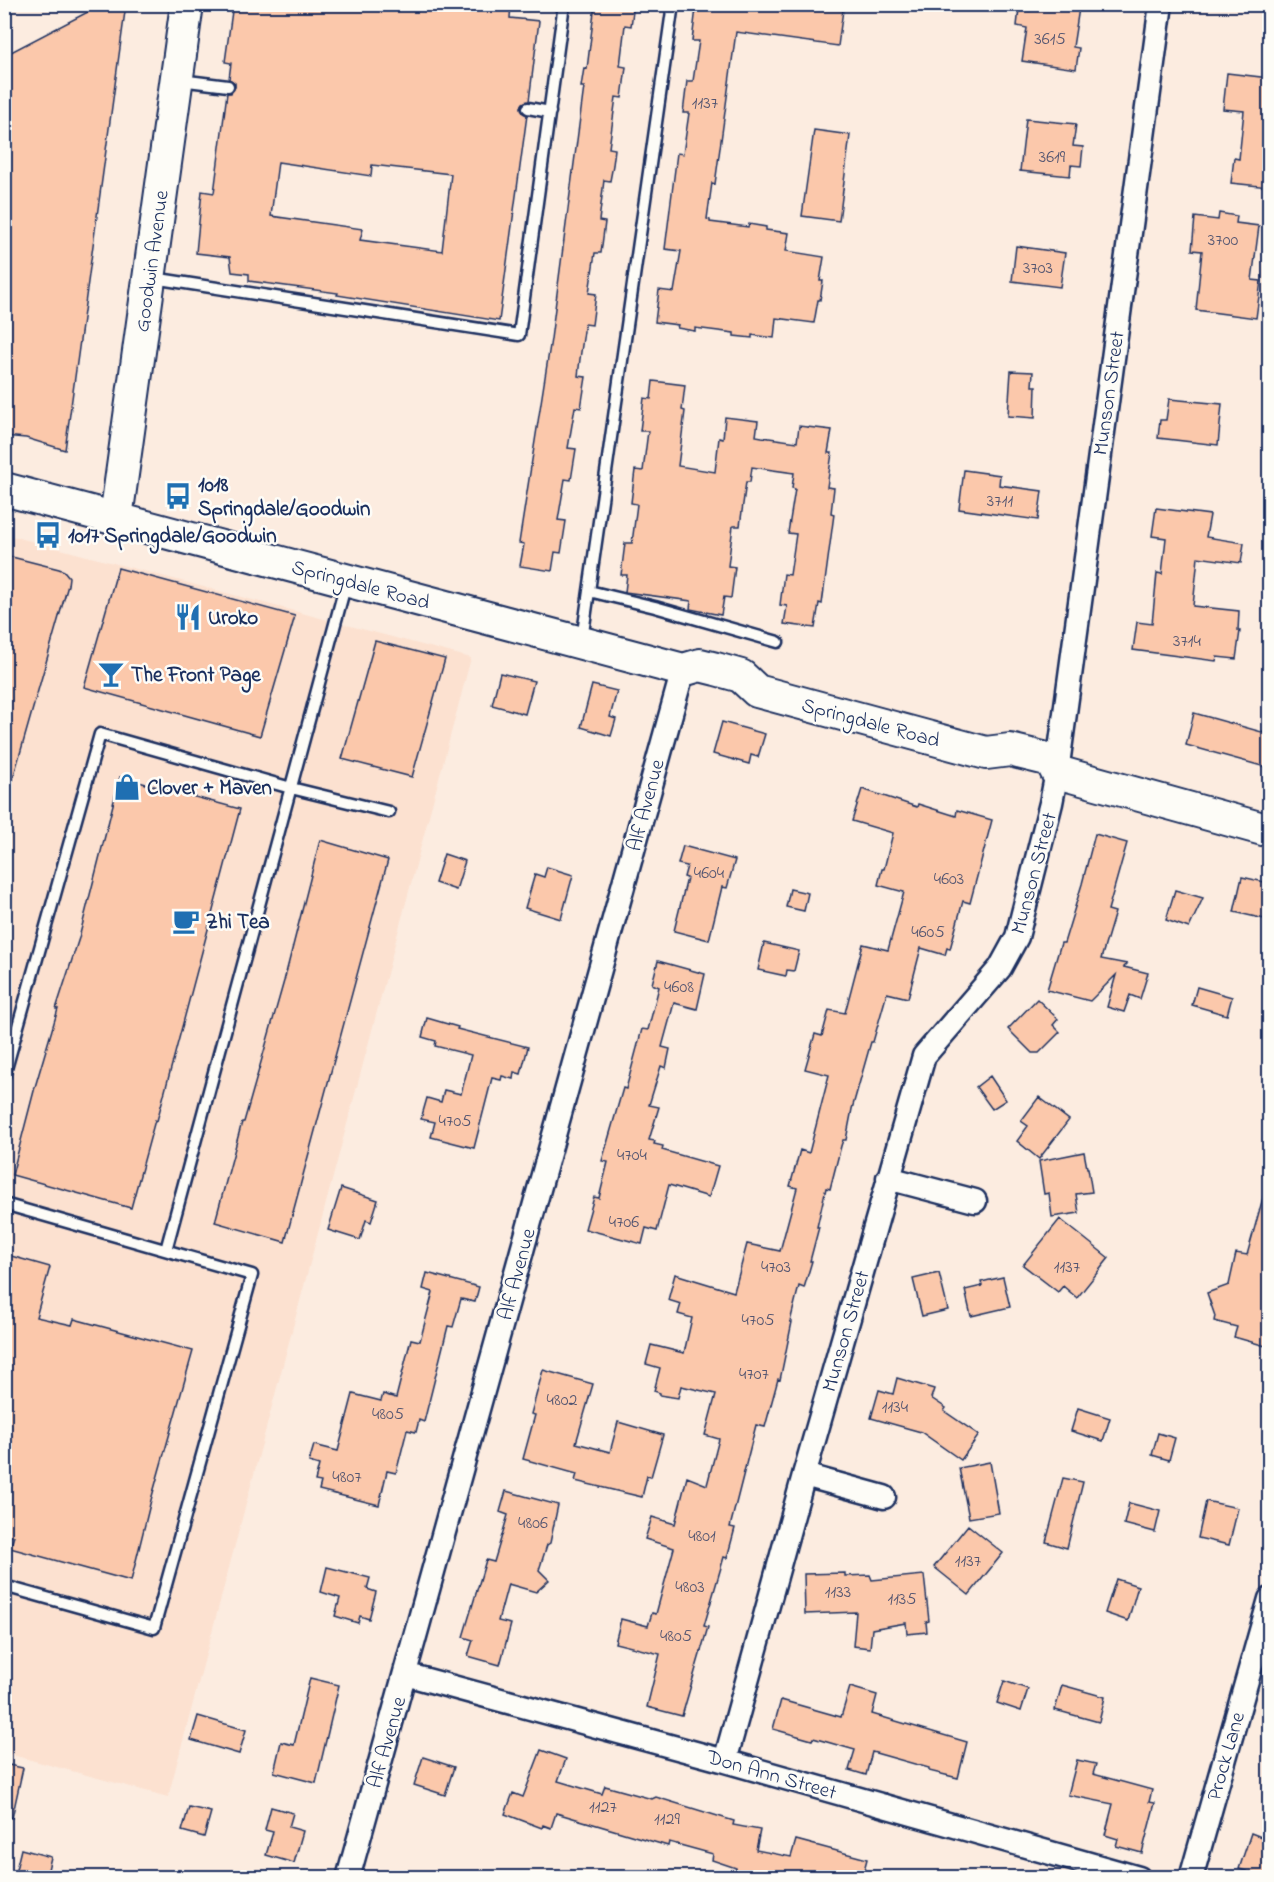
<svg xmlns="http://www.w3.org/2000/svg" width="1274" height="1882" font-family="'Indie Flower',sans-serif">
<rect width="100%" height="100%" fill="#fcece0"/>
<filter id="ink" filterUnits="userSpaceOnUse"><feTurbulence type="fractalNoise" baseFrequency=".0167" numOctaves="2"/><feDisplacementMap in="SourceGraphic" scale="12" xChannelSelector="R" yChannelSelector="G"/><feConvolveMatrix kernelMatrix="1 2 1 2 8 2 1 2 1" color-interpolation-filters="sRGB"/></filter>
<g filter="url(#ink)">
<path fill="#fce1d0" d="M4 534 471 658 168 1797 5 1753Z"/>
<path fill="#fbc8ab" stroke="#1b2f5e" stroke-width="1.5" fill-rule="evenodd" d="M103 4H126L65 450 26 438 4 436V82L8 59 11 52Z
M233 4H511L510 18 539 21 529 101 523 103 521 107 523 113 527 115 499 321 337 295 338 293 249 281V274L232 272 230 257 196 253 202 191 214 193 227 93H231L235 87V83L229 79 231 63 225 62ZM278 162 371 176 372 165 451 174 442 251 360 240 363 229 271 216Z
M595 4H634L631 26 625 25 620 66 626 67 622 98 616 97 609 148 615 149 613 165 610 181 604 180 599 221 605 222 601 253H595L589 293 596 294 592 325 585 324 580 359 578 376 586 377 581 408 575 407 568 448 576 449 571 480 565 479 558 520 566 521 561 553 555 552 552 571 520 566 524 544 519 543 551 339 584 87H581L584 68 587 69Z
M705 4H802L843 10 838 46 736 32 715 184 712 183 707 219 710 220V222L748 227 749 224 766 227V230L789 233 786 251 824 257 820 281H823L820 300H818L814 323 776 318 774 338 752 335V338L734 336V333L695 328V331L677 328 678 325 655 322 659 290 674 292 681 251 665 249 677 153 683 154 689 113H683L687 81H693L699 41H692L696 8 704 9Z
M1031 4H1057L1079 8 1073 47 1079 48 1076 69 1022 61 1027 28 1017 26 1019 9 1030 11Z
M1227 73 1269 78V187L1231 183 1234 158 1239 159 1244 111 1223 109Z
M1026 119 1076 124 1073 146 1083 147 1081 166 1071 165 1070 176 1020 171Z
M814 130 850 135 839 221 802 216Z
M1219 213 1237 216 1236 223 1259 226 1252 280 1261 281 1256 318 1196 310 1202 251 1192 250 1195 217 1218 220Z
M1016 246 1065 253 1060 287 1012 281Z
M1011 371 1033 372 1032 386H1036L1035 418 1008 416Z
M653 381 685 385 682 410 685 411 678 466 715 472 719 438 723 439 725 417 758 421 756 436 762 437 797 442 799 426 832 430 828 453H832L827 487 834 488 831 513 834 514 822 604 819 603 815 628 784 624 787 606 780 605 784 574 790 575 796 534 788 533 795 489 792 488 794 473 752 467 750 482H746L740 526H733L728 566 735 567 731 598 724 597 721 615 690 609 691 601 625 592 627 575H621L625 543H632L637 504 631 503 635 470 643 471 648 431H640L644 398 651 399Z
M1169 399 1222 404 1218 445 1158 438 1160 420H1166Z
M964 470 1000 475 999 485 1042 491 1038 520 959 509Z
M1156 508 1210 515 1206 537 1244 543 1241 563 1198 557 1193 606 1239 611 1238 631H1240L1236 659 1217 657 1216 661 1133 650 1137 622 1152 624 1157 573 1162 574 1166 538 1152 536Z
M4 555 59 569 64 571 69 577 68 585 10 789H4Z
M118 568 295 616 260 736 84 687Z
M375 641 445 659 412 777 342 759Z
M500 673 534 681 525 714 492 705Z
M592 685 617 691 610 717 616 719 611 736 581 727Z
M1194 713 1269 734V768L1186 745Z
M722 722 765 734 758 757 751 755 749 764 713 754Z
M120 777 240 809 157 1121 155 1120 131 1208 12 1175 35 1087 58 1009H56L79 938Z
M862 789 917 807 918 804 956 816 957 810 992 820 970 903 963 901 950 949 947 948 945 955 921 948 908 998 887 993 873 1042H871L852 1109 846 1140H843L841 1146 830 1189 826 1188 817 1227H819L810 1261H812L804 1288 799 1286 790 1322H792L780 1380 778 1379 765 1427 756 1425 730 1527 735 1528 727 1558 724 1557 704 1626 708 1627 682 1716 647 1707 660 1654 615 1643 621 1619 648 1626 652 1613 656 1614 674 1548 645 1539 652 1517 675 1524 687 1477 707 1485 719 1439 705 1435 716 1394 681 1386 678 1398 660 1395V1393L654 1391 660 1368 646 1364 651 1345 684 1353 692 1318 678 1314 681 1304 668 1300 675 1274 734 1292 747 1244 780 1251 797 1188 790 1186 800 1150 809 1153 829 1075 805 1069 815 1034 822 1036 829 1010 845 1013 863 944 888 950 904 892 878 885 882 869H884L893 833 852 821Z
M1095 834 1127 843 1108 910 1115 912 1101 959 1127 964 1124 967 1148 973 1140 999 1130 995 1124 1012 1107 1007 1116 975 1090 1001 1047 990 1061 943H1064L1082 884Z
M320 840 388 860 285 1242 215 1222 242 1122H244L284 981Z
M683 846 735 860 727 888 722 887 709 940 674 931 687 878 684 877 687 866 678 864Z
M444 854 465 861 456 890 435 883Z
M547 867 573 875 561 919 525 908 535 874 544 877Z
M1242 877 1269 883V920L1234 912Z
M790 889 808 893 804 911 786 907Z
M1175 890 1203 898 1189 928 1166 920Z
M764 943 799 951 794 971 787 970 786 976 758 970Z
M658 961 705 974 697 1009 674 1003 662 1047 670 1049 666 1068 661 1066 649 1105 659 1107 649 1140 655 1141 654 1144 663 1146 662 1150 718 1166 709 1197 669 1185 657 1231 646 1228 642 1244 585 1229 594 1197 599 1198 608 1162 602 1161 623 1088 626 1089 642 1029 648 1030 659 987 652 984Z
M1197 987 1232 997 1227 1015 1192 1005Z
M1037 999 1058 1019 1053 1025 1060 1032 1039 1053H1032L1008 1029Z
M427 1018 458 1027 457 1029 528 1047 521 1074 514 1072 513 1079 502 1076 501 1080 492 1078 474 1148 431 1137 435 1122 421 1119 427 1098 441 1102 444 1090 461 1094 471 1055 435 1046 436 1041 422 1037Z
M990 1076 1006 1100 992 1109 976 1087Z
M1039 1097 1069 1120 1039 1159 1017 1141 1028 1126 1021 1121Z
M1084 1152 1087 1168H1088L1092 1192 1076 1194 1079 1213 1052 1217 1049 1193 1044 1194 1039 1161Z
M341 1188 378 1200 371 1222 366 1220 360 1240 328 1230Z
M1264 1194 1269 1195V1347L1234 1337 1237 1327 1214 1321 1215 1316 1207 1293 1229 1285 1236 1253 1247 1255Z
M1060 1219 1109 1258 1077 1298 1063 1286 1058 1292 1023 1265Z
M4 1254 50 1267 36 1317 72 1325 74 1319 193 1351 151 1500 131 1581 10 1548 14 1536 4 1535Z
M427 1273 479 1287 475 1302 461 1299 453 1327 448 1326 424 1422 419 1420 416 1432 407 1430 396 1473 387 1471 379 1505 319 1490 321 1482 315 1481 319 1465 309 1462 314 1445 338 1451 353 1394 381 1401 383 1394 396 1398 411 1339 420 1341 433 1292 423 1289Z
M939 1273 948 1310 922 1316 913 1279Z
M1003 1277 1010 1307 971 1316 965 1290 982 1286 981 1282Z
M543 1370 593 1384 576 1443 610 1452 618 1422 663 1435 651 1477 647 1476 642 1497 575 1481 577 1474 523 1459 535 1415 531 1414Z
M897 1378 934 1389 931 1398 946 1408 944 1411 979 1435 961 1460 921 1432 871 1418 879 1390 893 1394Z
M1078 1408 1110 1418 1103 1441 1071 1431Z
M1158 1433 1175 1438 1169 1460 1152 1455Z
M990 1462 999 1513 969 1518 959 1468Z
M1063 1478 1083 1482 1067 1548 1046 1542Z
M506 1491 558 1505 550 1543 547 1545 539 1570 549 1580 536 1592 508 1584 498 1621 511 1624 500 1665 468 1656 473 1640 463 1637 486 1560 494 1562 508 1515 500 1512Z
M1206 1501 1238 1508 1229 1545 1198 1538Z
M1129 1503 1160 1511 1155 1532 1124 1524Z
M968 1525 1003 1553 969 1595 934 1567Z
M327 1567 370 1578 367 1589 376 1592 369 1619 360 1616 358 1623 335 1616 340 1598 321 1592Z
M845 1573V1576L870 1575 872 1580 924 1575 929 1621 926 1622 927 1632 907 1634 906 1623 872 1629 870 1648 853 1646 856 1612 805 1614 804 1574Z
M1116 1579 1138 1586 1128 1621 1105 1613Z
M310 1678 339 1685 316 1783 274 1772 281 1742 294 1745Z
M1004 1681 1028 1689 1021 1711 997 1703Z
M1062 1685 1105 1697 1099 1722 1055 1710Z
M850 1687 877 1695 872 1714 967 1742 958 1778 929 1771V1768L872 1752 866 1775 849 1770 855 1750 813 1738 812 1740 773 1729 781 1700 841 1717Z
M198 1716 246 1730 239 1754 191 1740Z
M541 1750 566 1759 558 1781 602 1794 605 1786 652 1799 656 1797 734 1821 733 1825 760 1830 756 1850 791 1857 796 1840 867 1859 862 1878H734L736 1868 712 1860 713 1854 669 1842 668 1846 556 1813 551 1828 543 1825 542 1828 505 1814 513 1793 523 1797Z
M423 1757 454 1767 445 1795 414 1785Z
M1077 1760 1096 1764 1093 1774 1152 1790 1149 1802 1155 1803 1142 1853 1116 1846 1118 1839 1105 1835 1113 1804 1068 1795Z
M4 1764 23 1768 12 1818 4 1817Z
M189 1807 211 1812 204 1837 182 1831Z
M271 1807 293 1813 289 1827 303 1831 294 1863 266 1855 273 1832 265 1830Z
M1251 1833 1269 1840V1878L1239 1869Z
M21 1849 51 1857 46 1878H14Z"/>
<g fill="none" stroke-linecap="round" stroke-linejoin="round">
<defs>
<path id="lane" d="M180 80 228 86
M528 108 550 112
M153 278 519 335 564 4
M589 591 655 607 778 642
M582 640 673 4
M4 1076 100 734 291 788 389 812
M4 1204 252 1275 154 1628 4 1586
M166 1250 346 583"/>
<path id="street" d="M888 1178 975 1201
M804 1475 884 1497
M405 1674 725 1761 1139 1878
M725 1761 804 1475 924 1056 1000 968 1017 937 1051 803 1057 772 1161 4
M348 1878 683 670
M1191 1878 1270 1599"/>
<path id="secondary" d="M4 489 683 670 700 665 716 669 741 676 757 691 986 753 1010 750 1051 760 1057 772 1270 831
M116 518 187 4"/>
</defs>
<use href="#lane" stroke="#1b2f5e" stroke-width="15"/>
<use href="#street" stroke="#1b2f5e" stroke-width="27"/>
<use href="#secondary" stroke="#1b2f5e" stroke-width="36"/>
<use href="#lane" stroke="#fdfcf7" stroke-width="10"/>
<use href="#street" stroke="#fdfcf7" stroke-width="22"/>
<use href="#secondary" stroke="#fdfcf7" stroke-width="32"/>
</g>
</g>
<defs>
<symbol id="bus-bare" viewBox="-9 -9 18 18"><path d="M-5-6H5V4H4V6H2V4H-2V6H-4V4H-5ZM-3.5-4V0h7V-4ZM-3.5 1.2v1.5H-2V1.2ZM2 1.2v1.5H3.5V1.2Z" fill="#1f6fb2" stroke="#fdfcf7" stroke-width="2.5" paint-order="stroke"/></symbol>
<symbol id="restaurant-bare" viewBox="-9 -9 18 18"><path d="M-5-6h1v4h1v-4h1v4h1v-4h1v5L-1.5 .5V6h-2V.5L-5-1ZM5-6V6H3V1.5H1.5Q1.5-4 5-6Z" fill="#1f6fb2" stroke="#fdfcf7" stroke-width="2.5" paint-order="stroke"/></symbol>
<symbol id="bar-bare" viewBox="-9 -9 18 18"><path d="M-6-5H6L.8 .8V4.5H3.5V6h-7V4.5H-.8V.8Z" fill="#1f6fb2" stroke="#fdfcf7" stroke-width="2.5" paint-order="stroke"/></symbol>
<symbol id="shop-bare" viewBox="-9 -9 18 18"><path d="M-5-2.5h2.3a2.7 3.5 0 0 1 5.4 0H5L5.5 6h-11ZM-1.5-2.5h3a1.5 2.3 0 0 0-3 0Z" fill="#1f6fb2" stroke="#fdfcf7" stroke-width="2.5" paint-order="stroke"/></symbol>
<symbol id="cafe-bare" viewBox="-9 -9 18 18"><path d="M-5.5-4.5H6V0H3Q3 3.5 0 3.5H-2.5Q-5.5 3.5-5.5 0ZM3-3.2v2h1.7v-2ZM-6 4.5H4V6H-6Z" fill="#1f6fb2" stroke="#fdfcf7" stroke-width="2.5" paint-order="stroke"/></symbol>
</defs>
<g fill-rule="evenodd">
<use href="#bus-bare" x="159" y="477" width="38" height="38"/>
<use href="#bus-bare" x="29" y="516" width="38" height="38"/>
<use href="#restaurant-bare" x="169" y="598" width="38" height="38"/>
<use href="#bar-bare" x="92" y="655" width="38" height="38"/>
<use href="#shop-bare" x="108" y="768" width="38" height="38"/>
<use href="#cafe-bare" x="167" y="902" width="38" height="38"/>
</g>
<g text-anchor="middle" stroke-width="5" stroke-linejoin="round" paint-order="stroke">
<g font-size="18" fill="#535571">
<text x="1050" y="44">3615</text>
<text x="705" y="108">1137</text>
<text x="1052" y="162">3619</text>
<text x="1223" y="245">3700</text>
<text x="1038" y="273">3703</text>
<text x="1000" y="506">3711</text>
<text x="1187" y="646">3714</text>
<text x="709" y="878">4604</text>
<text x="949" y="884">4603</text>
<text x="928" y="937">4605</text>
<text x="679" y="992">4608</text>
<text x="455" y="1126">4705</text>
<text x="632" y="1160">4704</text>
<text x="624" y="1227">4706</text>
<text x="776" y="1272">4703</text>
<text x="1067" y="1272">1137</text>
<text x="758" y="1325">4705</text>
<text x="754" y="1379">4707</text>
<text x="562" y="1405">4802</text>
<text x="895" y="1412">1134</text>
<text x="388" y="1419">4805</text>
<text x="347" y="1482">4807</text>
<text x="533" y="1528">4806</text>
<text x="702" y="1541">4801</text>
<text x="968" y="1566">1137</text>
<text x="690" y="1592">4803</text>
<text x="838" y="1597">1133</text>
<text x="902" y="1604">1135</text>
<text x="676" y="1641">4805</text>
<text x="603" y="1812">1127</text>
<text x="667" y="1824">1129</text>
</g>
<g font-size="21" fill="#1b2f5e" stroke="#fdfcf7">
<text transform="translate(151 261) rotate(-82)" y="7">Goodwin Avenue</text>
<text transform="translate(1108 393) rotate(-82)" y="7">Munson Street</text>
<text transform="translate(361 584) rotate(15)" y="7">Springdale Road</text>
<text transform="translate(871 722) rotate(15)" y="7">Springdale Road</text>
<text transform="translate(645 805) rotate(-75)" y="7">Alf Avenue</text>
<text transform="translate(1033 873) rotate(-75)" y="7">Munson Street</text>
<text transform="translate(516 1274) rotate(-75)" y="7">Alf Avenue</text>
<text transform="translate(845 1331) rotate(-74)" y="7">Munson Street</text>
<text transform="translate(386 1742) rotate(-74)" y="7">Alf Avenue</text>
<text transform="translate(1225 1756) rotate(-74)" y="7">Prock Lane</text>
<text transform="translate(772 1774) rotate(16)" y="7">Don Ann Street</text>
</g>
<g font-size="21" font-weight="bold" fill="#1b2f5e" stroke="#fdfcf7" text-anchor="start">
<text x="198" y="491">1018<tspan x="198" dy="24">Springdale/Goodwin</tspan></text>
<text x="68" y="542">1017 Springdale/Goodwin</text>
<text x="208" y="624">Uroko</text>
<text x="131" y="681">The Front Page</text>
<text x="147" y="794">Clover + Maven</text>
<text x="206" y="928">Zhi Tea</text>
</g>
</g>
<rect width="1274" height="1882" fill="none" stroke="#fdfcf7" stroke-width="24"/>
<rect x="12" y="12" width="1250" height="1858" fill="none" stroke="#1b2f5e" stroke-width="2" filter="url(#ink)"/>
</svg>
